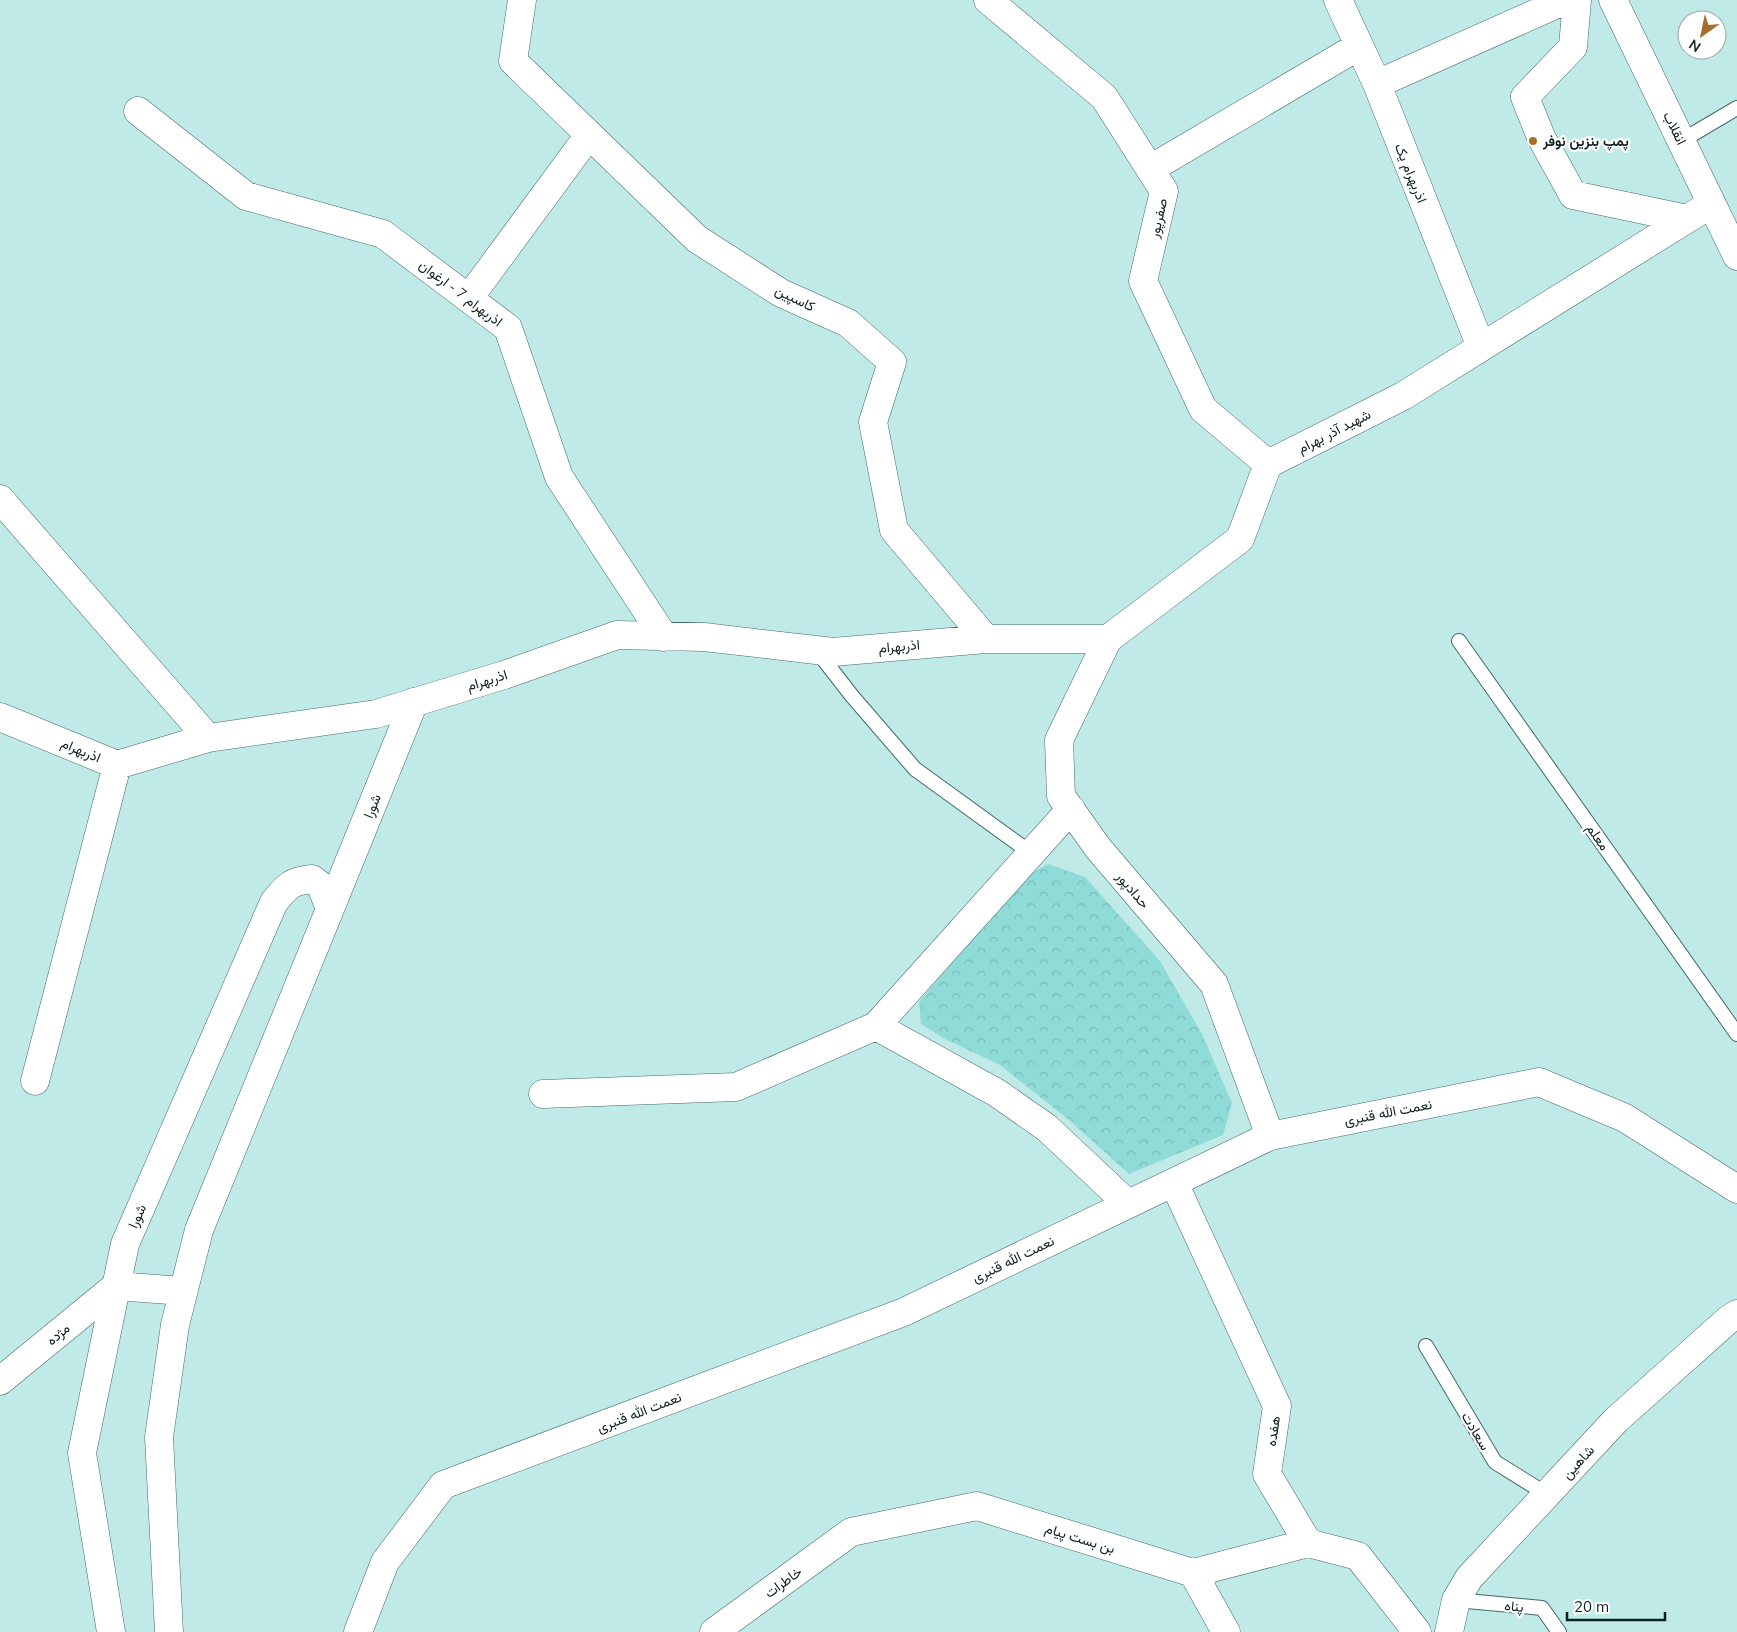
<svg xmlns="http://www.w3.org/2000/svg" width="1737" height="1632" font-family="Mulish,Vazirmatn,sans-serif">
<defs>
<pattern id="park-crowns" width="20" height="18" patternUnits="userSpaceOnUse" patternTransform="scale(1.25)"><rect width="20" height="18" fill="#8fdbd8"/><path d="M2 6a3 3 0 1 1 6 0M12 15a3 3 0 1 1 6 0" fill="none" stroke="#7abcb9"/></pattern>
</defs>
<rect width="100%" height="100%" fill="#bfeae8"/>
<path fill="url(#park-crowns)" d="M1048 864 1085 877 1160 961 1202 1034 1232 1103 1223 1135 1129 1174 1070 1121 1000 1065 945 1039 921 1024 919 1002 1022 878Z"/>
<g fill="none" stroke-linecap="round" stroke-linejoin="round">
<defs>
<path id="lane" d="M1681 141 1737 108
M1459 641 1737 1034
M817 651 852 696 915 769 1031 853
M1426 1346 1495 1462 1548 1495
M1456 1600 1542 1608 1559 1632"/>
<path id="street" d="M522 0 513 61 697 239 781 293 848 323 892 362 873 422 894 530 986 639
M988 0 1104 97 1164 191 1143 281 1203 409 1268 464
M1338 0 1377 84 1481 347
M1577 0 1573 47 1525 97 1541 137 1573 195 1687 219
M1377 84 1566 0
M138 111 246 196 383 234 508 328 559 477 664 637
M1150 169 1359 46
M469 298 589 135
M0 499 208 738
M1108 639 1059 740 1061 796 1098 848 1214 984 1270 1136
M0 717 117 765 208 738 376 714 504 675 617 635 704 637 833 652 986 639H1108L1240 539 1268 464 1403 396 1711 204
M876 1026 997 1093 1047 1128 1128 1204
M35 1081 117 765
M543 1094 736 1087 876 1026 1071 809
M1174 1183 1277 1406 1267 1474 1308 1543 1358 1556 1417 1632
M0 1381 116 1286
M1193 1573 1226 1632
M714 1632 851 1532 977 1506 1193 1573 1308 1543
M1449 1632 1456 1600 1469 1578 1616 1420 1728 1320 1737 1314"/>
<path id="secondary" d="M1613 0 1737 256
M330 909 414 702
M116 1286 183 1291
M111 1632 82 1453 125 1244 274 902C287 886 291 881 312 879L321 886 330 909 199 1230 175 1325 159 1437 169 1632
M358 1632 385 1562 443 1485 904 1312 1270 1136 1539 1082 1625 1118 1737 1189"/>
</defs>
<use href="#lane" stroke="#436a68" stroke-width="16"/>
<use href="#street" stroke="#436a68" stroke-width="29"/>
<use href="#secondary" stroke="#436a68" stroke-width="29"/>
<use href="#lane" stroke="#fff" stroke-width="14"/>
<use href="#street" stroke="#fff" stroke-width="28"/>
<use href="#secondary" stroke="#fff" stroke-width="28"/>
</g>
<circle fill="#a56f2a" stroke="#fff" stroke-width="2" cx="1533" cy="141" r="5"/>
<g text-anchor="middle" stroke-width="4.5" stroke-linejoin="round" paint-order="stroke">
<g font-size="14" fill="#0f201f" stroke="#fff">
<text transform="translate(1675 128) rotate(64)" y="5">انقلاب</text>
<text transform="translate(1411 173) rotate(68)" y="5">اذربهرام یک</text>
<text transform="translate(1158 218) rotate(-77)" y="5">صفرپور</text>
<text transform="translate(461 293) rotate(37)" y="5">اذربهرام 7 - ارغوان</text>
<text transform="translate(795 298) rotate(26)" y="5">کاسپین</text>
<text transform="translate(1334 431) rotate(-27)" y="5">شهید آذر بهرام</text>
<text transform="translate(899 646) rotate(-5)" y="5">اذربهرام</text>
<text transform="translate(487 680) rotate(-17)" y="5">اذربهرام</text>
<text transform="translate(81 750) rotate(23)" y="5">اذربهرام</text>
<text transform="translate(372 806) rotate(-68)" y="5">شورا</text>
<text transform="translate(1598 837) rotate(55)" y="5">معلم</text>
<text transform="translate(1133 890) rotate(50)" y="5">حدادپور</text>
<text transform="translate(1388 1112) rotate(-11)" y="5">نعمت الله قنبری</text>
<text transform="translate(137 1216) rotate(-66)" y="5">شورا</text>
<text transform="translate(1013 1259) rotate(-26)" y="5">نعمت الله قنبری</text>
<text transform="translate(58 1334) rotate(-40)" y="5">مژده</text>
<text transform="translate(639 1412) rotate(-21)" y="5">نعمت الله قنبری</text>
<text transform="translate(1273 1431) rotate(-81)" y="5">هفده</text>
<text transform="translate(1476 1431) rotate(59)" y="5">سعادت</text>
<text transform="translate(1578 1462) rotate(-48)" y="5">شاهین</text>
<text transform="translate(1080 1538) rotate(17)" y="5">بن بست پیام</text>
<text transform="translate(783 1582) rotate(-36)" y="5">خاطرات</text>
<text transform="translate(1514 1606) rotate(6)" y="5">پناه</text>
</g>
<g font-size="14" font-weight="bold" fill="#0f201f" stroke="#fff" text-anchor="start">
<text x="1543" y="146">پمپ بنزین نوفر</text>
</g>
</g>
<g transform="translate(1702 35) rotate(213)"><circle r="24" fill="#ffffff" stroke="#9fa6a5"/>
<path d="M0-4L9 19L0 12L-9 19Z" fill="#a56f2a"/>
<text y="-8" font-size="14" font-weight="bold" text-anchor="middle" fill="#0f201f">N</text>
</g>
<path d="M1567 1612v8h98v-8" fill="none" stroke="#0f201f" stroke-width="2.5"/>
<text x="1574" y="1612" font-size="15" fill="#0f201f" stroke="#ffffff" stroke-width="4" paint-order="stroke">20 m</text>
</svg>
